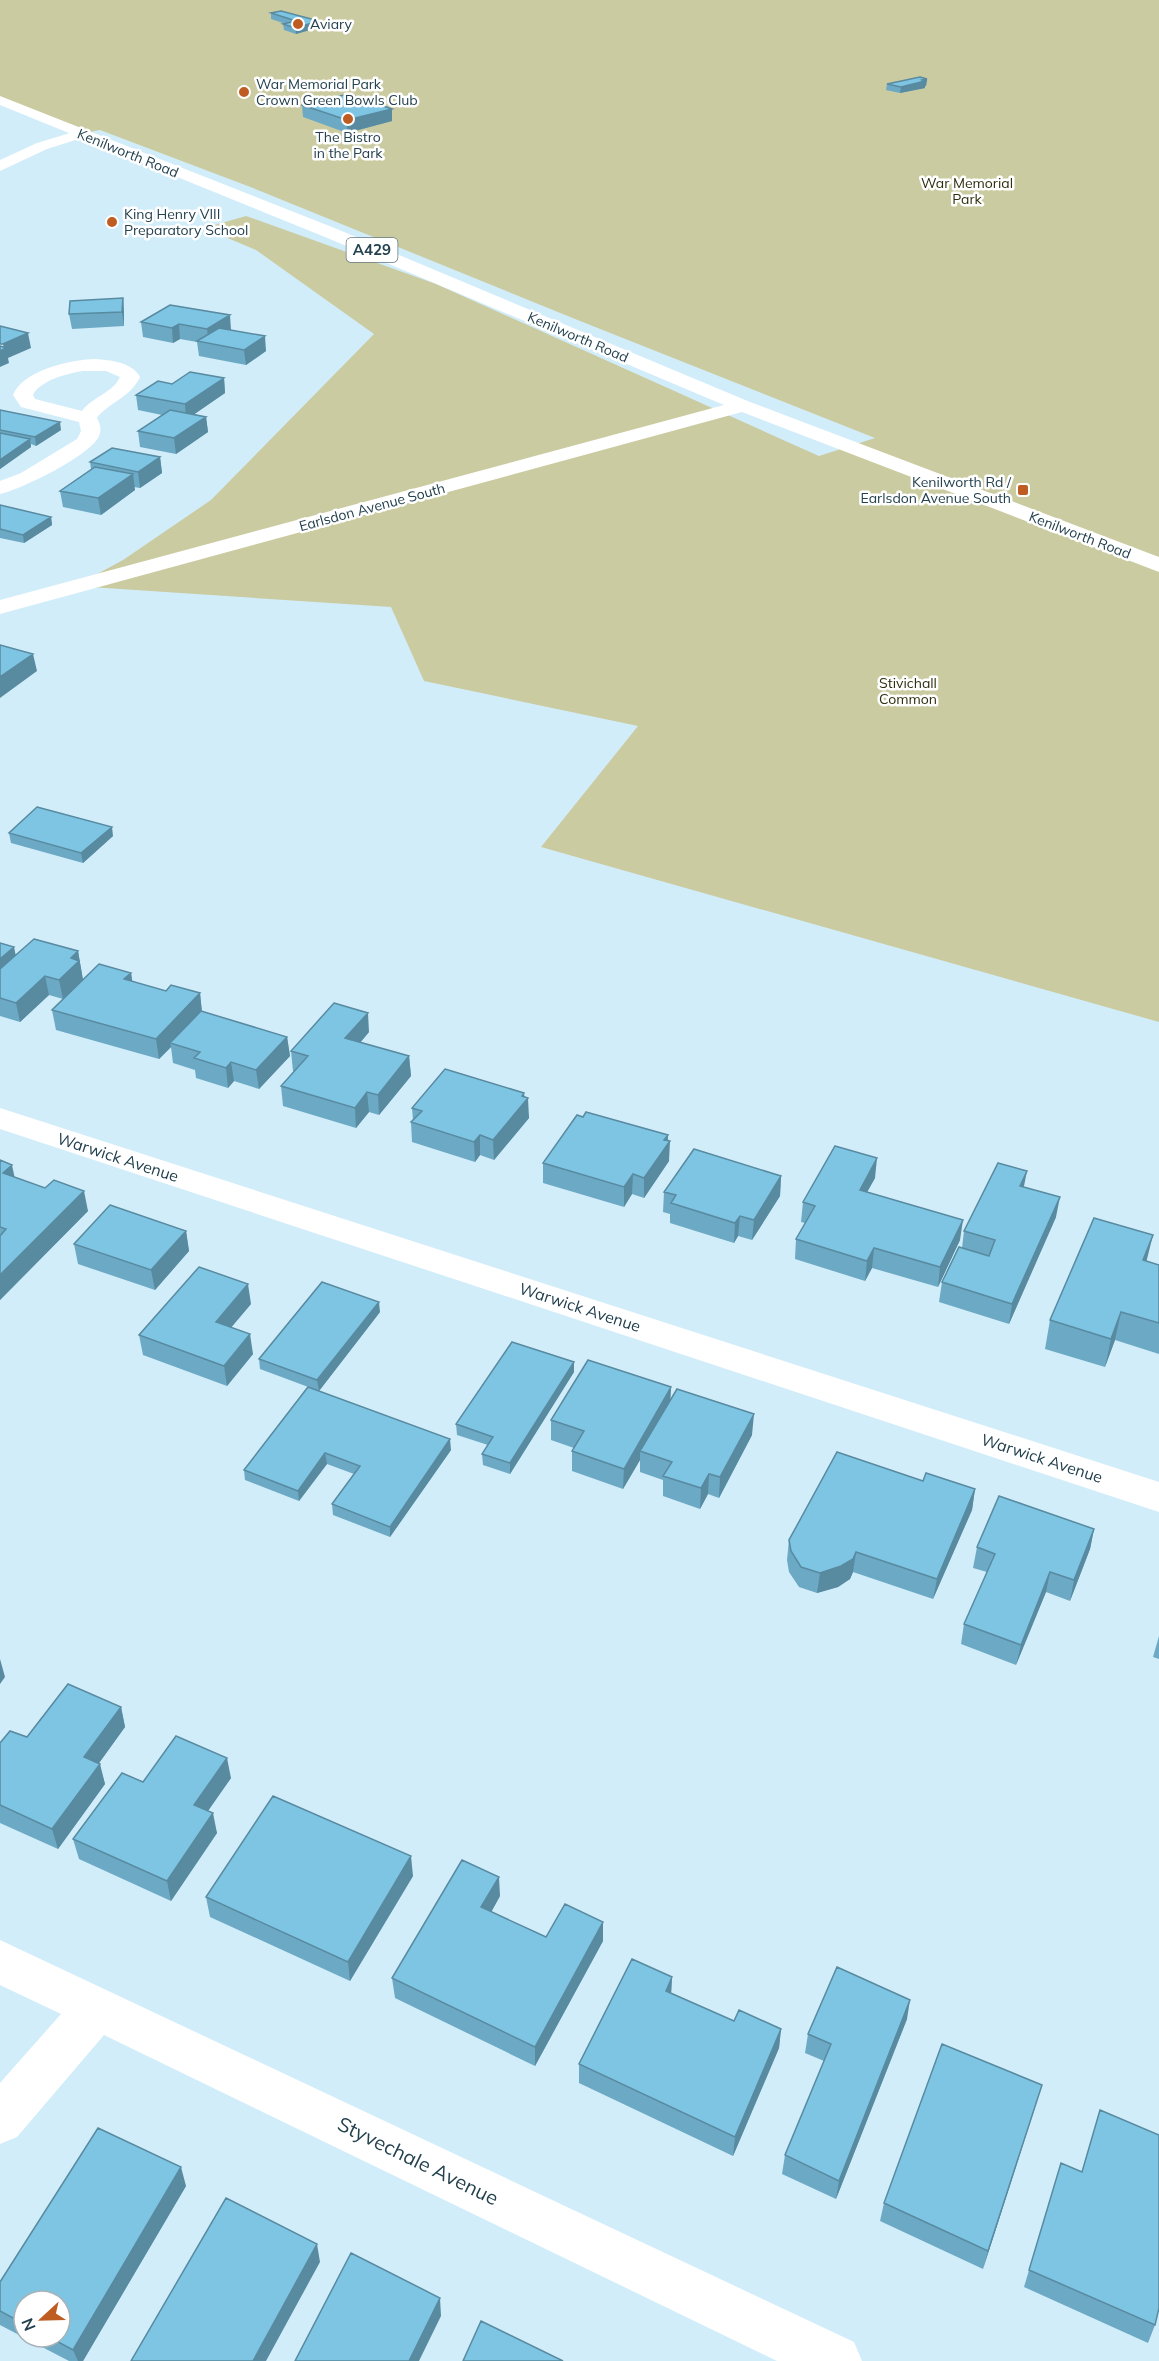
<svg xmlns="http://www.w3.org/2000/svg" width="1159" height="2361" font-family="Mulish,sans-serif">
<rect width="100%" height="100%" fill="#d2edfa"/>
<path fill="#cbcba1" d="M0 0H1159V1022L541 847 638 726 424 681 391 607 75 586 123 560 211 500 374 334 256 250 204 228 246 216 436 284 819 456 875 438 575 319 253 188 100 130 80 134 0 100Z"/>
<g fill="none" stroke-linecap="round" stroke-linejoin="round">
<path fill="#fff" fill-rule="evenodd" d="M80 130 87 134 85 137 47 149 0 171V160L37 143Z
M95 359C110 360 132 362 140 377 131 396 113 401 99 415L97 418C100 424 102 429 99 436 90 456 22 489 0 494V481L21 473 77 439 81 431 79 422 21 407 13 395C23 370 70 360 95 359ZM83 371H106L120 377C113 393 92 397 82 411L35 399 33 395C39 381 68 373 83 371Z
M0 1108 1159 1482V1512L0 1129Z
M0 1940 854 2342 862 2361H777L104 2035 17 2137 0 2144V2083L61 2014 0 1985Z"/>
<path fill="#fff" fill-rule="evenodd" d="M0 96 337 229 750 402 1159 557V572L742 412 0 614V600L724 405 325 237 0 105Z"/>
</g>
<path fill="#6ca9c4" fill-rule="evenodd" d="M271 13 320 27 296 34 284 30 283 24H286L271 19Z
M927 79 926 86H925V88L900 93 886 90 887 84Z
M302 105 392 109V121L347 133 303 117Z
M123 298 124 313V326L72 329 69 314Z
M170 305 231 330H230L266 351 246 365 199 356 197 342 180 339 173 343 143 337 141 322Z
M224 378 225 393 194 414 206 417 208 432 176 454 140 447 138 431 162 415 138 410 136 395 172 384Z
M0 410 61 430 36 446 31 444V447L0 469Z
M160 457 162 473 140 488 134 487 135 490 101 515 63 507 60 491 91 469 90 462Z
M0 505 51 517 52 525 24 543 0 538Z
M9 833 113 836 83 863 11 843Z
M0 943 16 955 78 951 83 980 63 999 49 995 20 1022 0 1016Z
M131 973 132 981 166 991 200 993 202 1012 287 1037 290 1056 259 1089 234 1081 228 1088 196 1078 195 1070 173 1063 171 1047 159 1059 56 1030 52 1010Z
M369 1032 360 1043 409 1056 411 1076 379 1115 369 1112 356 1128 283 1106 281 1086 294 1071H293L291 1051Z
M524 1093 529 1118 494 1160 480 1155 475 1162 412 1142 411 1122 413 1120 412 1108Z
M583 1117 668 1135 669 1161 644 1198 632 1194 624 1207 543 1183V1163Z
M0 1160 15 1178 88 1211 0 1300Z
M781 1176 780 1196 752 1240 738 1236 734 1243 670 1223V1214L663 1212 664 1192Z
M875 1178 867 1192 960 1240 938 1287 872 1268 865 1281 795 1259 796 1239 805 1223 801 1222 803 1202Z
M1024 1187 1056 1217 1009 1324 939 1302 942 1282 962 1248 964 1231Z
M186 1231 189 1251 155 1290 78 1264 74 1244Z
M1146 1261 1159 1265V1354L1115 1340 1105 1367 1045 1349 1050 1320Z
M251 1304 231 1327 253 1354 227 1386 143 1355 139 1335Z
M380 1312 319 1391 260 1369 259 1359Z
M574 1362V1372L510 1474 483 1465 482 1454 488 1445 457 1435 456 1424Z
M308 1387 451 1450 390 1537 333 1515 332 1504 354 1474 327 1464 299 1501 245 1480 244 1470Z
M671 1387 670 1400 752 1435 719 1498 708 1494 700 1509 663 1496V1480L640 1472V1460L623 1489 572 1471V1451L574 1448 551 1440V1420Z
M923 1481 975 1489 972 1510 933 1599 853 1572 850 1579 838 1587 817 1593 799 1587 789 1572 787 1560 789 1540Z
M1094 1529 1090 1549 1070 1601 1046 1592 1016 1665 961 1644 964 1624 987 1572 973 1568 977 1547Z
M1159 1636V1659L1153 1657Z
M121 1707 125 1727 99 1763 105 1784 58 1849 0 1823V1743L27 1737Z
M231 1778 208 1811 217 1833 171 1901 79 1859 73 1839 143 1782Z
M413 1876 350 1981 210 1917 206 1897Z
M500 1896 491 1912 546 1937 603 1922V1941L535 2066 395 1998 392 1978Z
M672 1977 671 1993 734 2021 781 2029 779 2048 733 2156 579 2083V2064Z
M907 2019 836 2199 782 2174 785 2155 824 2061 805 2053 808 2034Z
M1036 2104 983 2269 880 2221 884 2203Z
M1100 2110 1155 2325 1148 2343 1024 2287 1061 2163 1082 2172Z
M186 2186 83 2361H69L0 2325V2282ZM24 2301 60 2337H24Z"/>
<path fill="#588aa0" d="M319 21 320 27 296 34 295 28Z
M927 79 926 86H925V88L900 93 901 87Z
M392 109V121L347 133V120Z
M123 298 124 313V326L122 312Z
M230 315 231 330 209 344 207 329Z
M179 324 180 339 173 343 172 328Z
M28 333 31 348 8 358 9 363 0 367V351L4 349 3 344Z
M265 336 266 351 246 365 244 350Z
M224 378 225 393 186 420 185 404Z
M206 417 208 432 176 454 174 438Z
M60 422 61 430 36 446 35 437Z
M30 439 31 447 0 469V460Z
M160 457 162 473 140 488 138 472Z
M133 474 135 490 101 515 98 498Z
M51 517 52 525 24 543 23 535Z
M33 654 37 671 0 698V677Z
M112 827 113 836 83 863 81 853Z
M14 947 18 966 0 982V959Z
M78 951 83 980 63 999 59 980 71 958Z
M131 973 134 992 124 979Z
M45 976 49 995 20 1022 16 1003Z
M200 993 202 1013 170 1043 171 1047 159 1059 156 1039Z
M368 1013 369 1032 347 1058 345 1038Z
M287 1037 290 1056 259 1089 256 1070Z
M409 1056 411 1076 379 1115 378 1095Z
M231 1062 234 1081 228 1088 226 1068Z
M367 1092 369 1112 356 1128 355 1108Z
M524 1093V1104L528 1098 529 1118 494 1160 493 1140Z
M480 1135V1155L475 1162 474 1142Z
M668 1135 667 1144 670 1141 669 1161 644 1198V1178L664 1140Z
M877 1158 875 1178 857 1210 860 1190Z
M12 1165 16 1184 3 1173Z
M1027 1171 1023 1191 1020 1186Z
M633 1174 632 1194 624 1207V1187Z
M781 1176 780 1196 752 1240 754 1220Z
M84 1191 88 1211 0 1300V1275Z
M1060 1197 1056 1217 1009 1324 1012 1304Z
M740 1216 738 1236 734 1243 735 1223Z
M963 1220 960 1240 938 1287 940 1267Z
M186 1231 189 1251 155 1290 151 1270Z
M1153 1235 1146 1263 1143 1260Z
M874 1248 872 1268 865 1281 867 1261Z
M248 1284 251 1304 219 1342 216 1322Z
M379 1302 380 1312 319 1391 317 1380Z
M1121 1312 1115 1340 1105 1367 1111 1339Z
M250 1334 253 1354 227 1386 224 1366Z
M574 1362V1372L510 1474V1463Z
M671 1387 670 1408 640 1451V1460L623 1489 624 1469Z
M754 1414 752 1435 719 1498 720 1477Z
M450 1439 451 1450 390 1537V1527Z
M325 1453 327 1464 299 1501 298 1491Z
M709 1474 708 1494 700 1509 701 1488Z
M975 1489 972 1510 933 1599 937 1579Z
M1094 1529 1090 1549 1070 1601 1074 1580Z
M856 1552 853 1572 850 1579 838 1587 817 1593 820 1573Z
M1050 1572 1046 1592 1016 1665 1021 1645Z
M0 1659 5 1677 0 1684Z
M121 1707 125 1727 89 1777 84 1757Z
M227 1758 231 1778 198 1825 194 1805Z
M100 1764 105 1784 58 1849 52 1829Z
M213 1813 217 1833 171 1901 167 1881Z
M411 1856 413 1876 350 1981 348 1962Z
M499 1877 500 1896 483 1927 481 1907Z
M603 1922V1941L535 2066V2047Z
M672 1977 671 1996 666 1991Z
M910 2000 907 2019 836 2199 839 2181Z
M781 2029 779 2048 733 2156 735 2137Z
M1042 2085 1036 2104 983 2269 988 2251Z
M181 2167 186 2186 83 2361H78L73 2350Z
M317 2244 320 2262 266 2361H253Z
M440 2298 441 2316 419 2361H409Z"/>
<path fill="#7ec5e4" stroke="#588aa0" stroke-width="1.5" d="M281 11 319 21 295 28 283 24 296 21 271 13Z
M920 77 927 79 922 80 925 81 901 87 887 84Z
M348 94 392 109 347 120 302 105Z
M123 298 122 312 69 314 70 301Z
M170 305 230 315 207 329 179 324 172 328 141 322Z
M0 326 28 333 3 344H0Z
M219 328 265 336 244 350 197 341Z
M0 346 6 348 0 351Z
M190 372 224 378 185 404 136 395 158 381 172 384Z
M0 410 60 422 35 437 0 430Z
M170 410 206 417 174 438 138 431Z
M0 433 30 439 0 460Z
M112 448 160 457 138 472 90 462Z
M95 467 133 474 98 498 60 491Z
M0 505 51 517 23 535 0 529Z
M0 645 33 654 0 677Z
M37 807 112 827 81 853 9 833Z
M34 939 78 951 71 958 79 961 59 980 45 976 16 1003 0 998V969Z
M0 943 14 947 0 959Z
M99 964 131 973 124 979 166 991 171 985 200 993 156 1039 52 1010Z
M334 1003 368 1013 345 1038 409 1056 378 1095 367 1092 355 1108 281 1086 308 1056 291 1051Z
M201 1011 287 1037 256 1070 231 1062 226 1068 194 1058 200 1052 170 1043Z
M445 1069 524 1093 522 1096 528 1098 493 1140 480 1135 474 1142 411 1122 422 1111 412 1108Z
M586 1112 668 1135 664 1140 670 1141 644 1178 633 1174 624 1187 543 1163 577 1115 583 1117Z
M835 1146 877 1158 860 1190 963 1220 940 1267 874 1248 867 1261 796 1239 815 1206 803 1202Z
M694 1149 781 1176 754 1220 740 1216 735 1223 671 1203 676 1195 664 1192Z
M0 1160 12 1165 3 1173 45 1188 54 1180 84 1191 0 1275V1236L6 1229 0 1227Z
M998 1163 1027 1171 1020 1186 1060 1197 1012 1304 942 1282 959 1247 989 1256 995 1240 964 1231Z
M110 1205 186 1231 151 1270 74 1244Z
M1094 1218 1153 1235 1143 1260 1159 1265V1323L1121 1312 1111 1339 1050 1320Z
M199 1267 248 1284 216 1322 250 1334 224 1366 139 1335Z
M322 1282 379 1302 317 1380 259 1359Z
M512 1342 574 1362 510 1463 482 1454 493 1437 456 1424Z
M588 1360 671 1387 624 1469 572 1451 584 1431 551 1420Z
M308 1387 450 1439 390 1527 332 1504 360 1466 325 1453 298 1491 244 1470Z
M677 1389 754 1414 720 1477 709 1474 701 1488 663 1476 672 1462 640 1451Z
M837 1452 923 1481 926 1473 975 1489 937 1579 856 1552 853 1559 841 1566 820 1573 801 1567 791 1551 789 1540Z
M999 1496 1094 1529 1074 1580 1050 1572 1021 1645 964 1624 995 1554 977 1547Z
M68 1684 121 1707 84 1757 100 1764 52 1829 0 1805V1743L10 1731 27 1737Z
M176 1736 227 1758 194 1805 213 1813 167 1881 73 1839 122 1773 143 1782Z
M273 1796 411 1856 348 1962 206 1897Z
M462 1860 499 1877 481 1907 546 1937 565 1904 603 1922 535 2047 392 1978Z
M632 1959 672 1977 666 1991 734 2021 739 2010 781 2029 735 2137 579 2064Z
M837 1967 910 2000 839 2181 785 2155 831 2044 808 2034Z
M942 2044 1042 2085 988 2251 884 2203Z
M1100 2110 1159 2135V2308L1155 2325 1029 2270 1061 2163 1082 2172Z
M98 2128 181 2167 73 2350 49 2337H60V2301H24V2324L0 2311V2282Z
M226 2198 317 2244 253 2361H131Z
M351 2253 440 2298 409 2361H295Z
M481 2321 563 2361H463Z"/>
<g fill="#be5c21" stroke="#fff" stroke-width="2">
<circle cx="298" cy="24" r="6"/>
<circle cx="244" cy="92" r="6"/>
<circle cx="348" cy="119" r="6"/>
<circle cx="112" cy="222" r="6"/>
<rect x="1017" y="484" width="12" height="12" rx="3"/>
</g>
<g text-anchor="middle" stroke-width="5" stroke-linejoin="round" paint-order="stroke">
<g font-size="14" fill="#23414e" stroke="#fff" text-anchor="start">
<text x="310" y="29">Aviary</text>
<text x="256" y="89">War Memorial Park<tspan x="256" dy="16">Crown Green Bowls Club</tspan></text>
<text x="348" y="142" text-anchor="middle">The Bistro<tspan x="348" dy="16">in the Park</tspan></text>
<text x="124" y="219">King Henry VIII<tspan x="124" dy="16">Preparatory School</tspan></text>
<text x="1011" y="487" text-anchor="end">Kenilworth Rd /<tspan x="1011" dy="16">Earlsdon Avenue South</tspan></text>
</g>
<g font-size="14" fill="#23414e" stroke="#fff">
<text transform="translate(128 153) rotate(22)" y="5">Kenilworth Road</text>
<text transform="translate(578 337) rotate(23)" y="5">Kenilworth Road</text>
<text transform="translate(372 507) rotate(-15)" y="5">Earlsdon Avenue South</text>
<text transform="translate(1080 535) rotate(21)" y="5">Kenilworth Road</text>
</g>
<g font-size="14" fill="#2e2d0d" stroke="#fff">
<text x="967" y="188">War Memorial<tspan x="967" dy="16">Park</tspan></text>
<text x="908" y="688">Stivichall<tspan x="908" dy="16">Common</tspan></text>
</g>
<rect fill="#fff" stroke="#657a83" stroke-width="1.5" x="346.5" y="238" width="51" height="24" rx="4.5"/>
<g font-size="15" font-weight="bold" fill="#23414e">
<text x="372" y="255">A429</text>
</g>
<g font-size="16" fill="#23414e" stroke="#fff">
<text transform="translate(118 1157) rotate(18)" y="6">Warwick Avenue</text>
<text transform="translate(580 1307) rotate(18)" y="6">Warwick Avenue</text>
<text transform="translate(1042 1458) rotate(18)" y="6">Warwick Avenue</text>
</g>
<g font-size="20" fill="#23414e" stroke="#fff">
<text transform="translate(418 2161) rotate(26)" y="7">Styvechale Avenue</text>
</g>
</g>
<g transform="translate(42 2319) rotate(248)"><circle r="28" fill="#ffffff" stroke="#a7b3b8" stroke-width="1.5"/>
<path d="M0-4.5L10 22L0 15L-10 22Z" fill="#be5c21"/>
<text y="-9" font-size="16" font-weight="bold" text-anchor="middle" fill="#23414e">N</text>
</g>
</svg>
